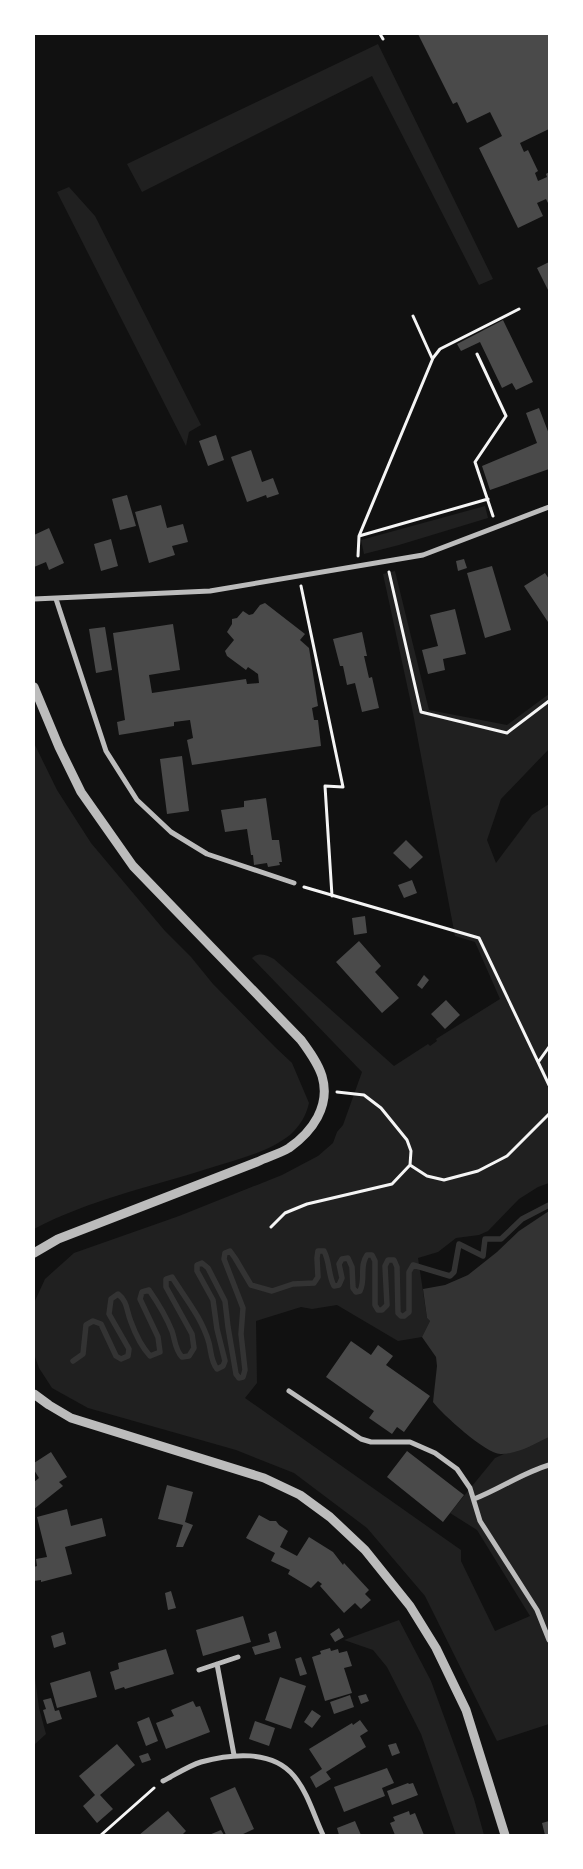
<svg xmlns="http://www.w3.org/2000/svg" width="583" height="1869" font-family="Signika,sans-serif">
<rect width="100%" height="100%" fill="#111"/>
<path fill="#202020" d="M378 44 493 279 479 285 372 76 142 192 127 164Z
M69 187 95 216 201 425 189 432 186 446 57 192Z
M485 506 488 518 399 545 364 554 361 540Z
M395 571 429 710 507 725 549 694V749L501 799 487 840 496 863 532 815 549 804V1183L538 1187 519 1199 488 1231 479 1235 456 1238 438 1252 418 1258 427 1318 430 1321 422 1337 398 1341 337 1305 312 1309 301 1307 256 1321 257 1383 245 1398 461 1550V1561L495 1631 530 1616 477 1530 450 1513 495 1458 549 1434V1724L497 1741 425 1596 367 1528 294 1473 236 1450 88 1408 52 1388 39 1368 34 1354V1303L45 1279 74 1253 179 1216 282 1175 318 1156 333 1143 337 1132 343 1125 362 1072 252 958C259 952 266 955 274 959L394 1066 428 1044 430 1046 437 1041 436 1039 500 999 475 942 455 936 412 708 383 574Z
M34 743 57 790 91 843 165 931 191 957 213 984 275 1047 292 1063 309 1103C306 1116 300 1126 290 1135 267 1153 237 1159 210 1168 150 1187 89 1200 34 1229Z
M399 1620 431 1681 474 1799 484 1835H456L421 1734 387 1667 373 1650 344 1640Z
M34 1670 39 1708 46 1734 34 1745Z"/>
<path fill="#333" d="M549 1211V1437C534 1444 518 1454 501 1454 487 1455 442 1414 433 1402L437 1366 436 1357 422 1337 430 1321 427 1318 423 1289 445 1285 468 1275 497 1252 519 1231Z"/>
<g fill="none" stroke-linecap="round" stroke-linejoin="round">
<path stroke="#333" stroke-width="5.5" d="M73 1361 83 1354 86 1325 93 1321 101 1324 116 1356 121 1359 128 1356 129 1349 109 1314 111 1299 118 1294C128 1302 126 1310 131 1322 135 1333 142 1347 150 1356L160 1352 158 1337 140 1299 142 1292 149 1290C158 1303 166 1316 172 1331 175 1340 175 1350 182 1357L189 1356 194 1348 192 1334 166 1287V1279L172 1277C185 1298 202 1318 209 1343 211 1351 211 1362 217 1369L223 1366 225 1361 217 1329 213 1300 197 1271V1265L202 1263 208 1268 225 1301 228 1327 236 1374 239 1378 243 1377 245 1370 241 1334 243 1308 224 1259 225 1253 230 1251 235 1258 251 1285 272 1291 293 1284 314 1283 318 1277 317 1258 318 1251H324C330 1262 328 1275 334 1286L339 1285 342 1278 339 1264 342 1259 348 1258 352 1267 353 1288 356 1292 360 1291C366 1279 359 1266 367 1255H372L375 1261V1305L378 1310H382L387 1305 385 1266 388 1260H394L397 1267 398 1313 401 1316H404L409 1312V1272L413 1265 450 1276 454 1272 459 1244 483 1256 485 1239H501L522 1219 549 1205"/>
</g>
<path fill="#4a4a4a" d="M418 34H549V129L520 143 524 152 528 150 538 171 535 173 538 181 547 177 546 174 549 172V205L546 199 537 203 543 216 518 228 479 148 502 136 490 112 467 123 457 102 453 104Z
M549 262V292L537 268Z
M503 320 533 382 516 390 512 383 502 388 480 342 461 351 457 344Z
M539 408 549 434V469L490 490 482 466 537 443 526 413Z
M216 435 224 460 208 466 199 441Z
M251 450 262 482 273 478 279 494 267 498 266 495 247 502 231 457Z
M127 495 136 526 120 530 112 499Z
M161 505 167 528 183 524 188 542 172 546 175 555 149 563 135 512Z
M49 528 64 563 49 570 46 562 34 567V535Z
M111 539 118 566 101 571 94 544Z
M464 559 467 568 458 571 456 561Z
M492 566 511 630 485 638 467 573Z
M545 573 549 579V621L548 622 524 586Z
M265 603 305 634 300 640 309 648 318 706 312 708 314 720H318L321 746 192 765 187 740 193 738 190 720 174 722V726L119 735 117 722 125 720 113 633 173 624 180 670 149 675 152 693 246 679 247 684 259 683 258 674 248 667 246 670 227 656 225 651 234 640 227 632 232 624V619L237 618 243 611 249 615 253 614 260 605Z
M455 609 466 654 443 659 445 670 428 674 422 650 438 646 430 615Z
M105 627 112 670 96 673 89 629Z
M362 632 367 656H364L369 678 372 677 379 708 362 712 355 683 347 685 343 666H340L333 639Z
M182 756 189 811 167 814 160 759Z
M266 798 272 840H279L282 862H279L280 865 268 867 267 863 254 865 253 855H251L247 829 225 832 221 810 244 807V801Z
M406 840 423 857 410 869 393 853Z
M412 880 417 893 404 898 398 885Z
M365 916 367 933 354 935 352 918Z
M359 941 381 966 375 972 399 998 382 1013 336 962Z
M424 975 429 980 422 989 417 985Z
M446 1000 460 1015 445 1029 431 1014Z
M351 1341 371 1355 378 1345 393 1356 386 1365 430 1396 404 1432 397 1427 392 1434 369 1418 374 1411 326 1377Z
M407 1451 464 1495 443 1522 387 1477Z
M51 1452 67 1477 59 1482 63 1486 34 1509V1482L39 1478 34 1470V1463Z
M167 1485 193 1492 185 1522 193 1525 183 1547H176L183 1525 158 1519Z
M67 1509 71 1526 102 1518 106 1536 65 1547 72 1574 41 1582V1580L34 1581V1567L37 1566 36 1559 47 1557 37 1517Z
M259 1515 270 1521H276L279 1525 288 1531 280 1547 297 1556 309 1537 333 1552 343 1565 344 1563 369 1590 365 1594 371 1600 361 1609 355 1603 344 1613 320 1586 322 1584 318 1581 311 1588 288 1574 290 1570 271 1561 275 1553 246 1538Z
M171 1591 176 1608 168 1610 165 1593Z
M243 1616 251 1642 203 1656 196 1630Z
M339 1628 344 1637 335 1642 330 1634Z
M276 1631 281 1648 255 1655 252 1647 270 1642 268 1634Z
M63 1632 66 1644 54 1648 51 1636Z
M330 1648 331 1651 338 1649 339 1653 347 1651 352 1666 344 1668 352 1693 325 1701 312 1657 321 1654 320 1651Z
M166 1649 174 1674 125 1689 124 1687 115 1690 110 1672 119 1669 118 1663Z
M301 1657 307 1674 300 1676 295 1659Z
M90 1671 97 1697 57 1708 50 1683Z
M280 1677 306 1686 291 1729 265 1720Z
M366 1694 369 1701 361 1704 358 1696Z
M350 1695 354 1707 334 1714 330 1702Z
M51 1698 55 1711 59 1710 62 1719 47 1724 43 1710 46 1709 43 1700Z
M193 1701 196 1707 200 1706 210 1732 166 1749 156 1723 174 1716 171 1710Z
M312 1710 321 1716 312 1728 304 1722Z
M149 1717 158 1741 146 1746 137 1722Z
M360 1720 368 1731 360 1736 366 1747 326 1772 331 1779 316 1788 310 1777 322 1769 309 1749 352 1723 353 1725Z
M255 1721 275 1728 269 1746 249 1739Z
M396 1743 400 1753 392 1756 388 1745Z
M117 1744 135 1765 100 1795 113 1809 97 1823 83 1806 95 1795 79 1776Z
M148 1753 151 1760 142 1763 139 1756Z
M387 1768 394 1783 382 1788 385 1796 344 1812 334 1787Z
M408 1783 409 1784 413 1783 418 1795 392 1805 387 1791Z
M235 1787 254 1829 241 1835H226L210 1798Z
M168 1811 186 1831 182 1835H139Z
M409 1811 410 1815 415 1813 424 1835H395L390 1823 395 1821 393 1817Z
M355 1821 361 1835H339L337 1828Z
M549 1821V1835H545L542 1823Z
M221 1830 224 1835H209Z"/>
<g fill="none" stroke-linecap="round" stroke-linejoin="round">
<path stroke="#f5f5f5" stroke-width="3" d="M380 34 383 39
M413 316 432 358
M477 354 506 416 475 462 493 516
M359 536 433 358 440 349 519 309
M358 556 359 536 488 499
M389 572 421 712 507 733 549 701
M301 586 343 787 325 786 332 896
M304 887 479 938 549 1085
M539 1061 549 1047
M410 1165 427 1176 444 1180 478 1171 507 1156 549 1114
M271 1227 285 1213 307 1204 392 1184 410 1165 411 1151 407 1140 381 1108 364 1095 337 1092
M101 1835 154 1788"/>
<path stroke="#bcbcbc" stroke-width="5" d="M34 599 210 591 423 555 549 507
M56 599 106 751 137 800 171 832 207 854 294 883
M289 1391 361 1439 371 1442H410L435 1453 457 1469 470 1488 480 1521 537 1610 549 1640
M474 1499C500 1489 522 1473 549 1465
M217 1664 234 1755
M199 1670 238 1657
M163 1781C175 1775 188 1766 201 1762 230 1754 272 1749 294 1776 308 1793 314 1816 323 1835"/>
<path stroke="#bcbcbc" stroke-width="9" d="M34 687 59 747 81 792 133 866 301 1040C309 1051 318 1063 322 1076 331 1106 312 1132 289 1148 279 1154 267 1157 257 1162L58 1239 34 1253
M34 1394 49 1405 71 1418 264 1478 300 1495 330 1517 365 1550 410 1606 436 1648 466 1710 505 1835"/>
</g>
<rect width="583" height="1869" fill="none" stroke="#ffffff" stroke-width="70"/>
</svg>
